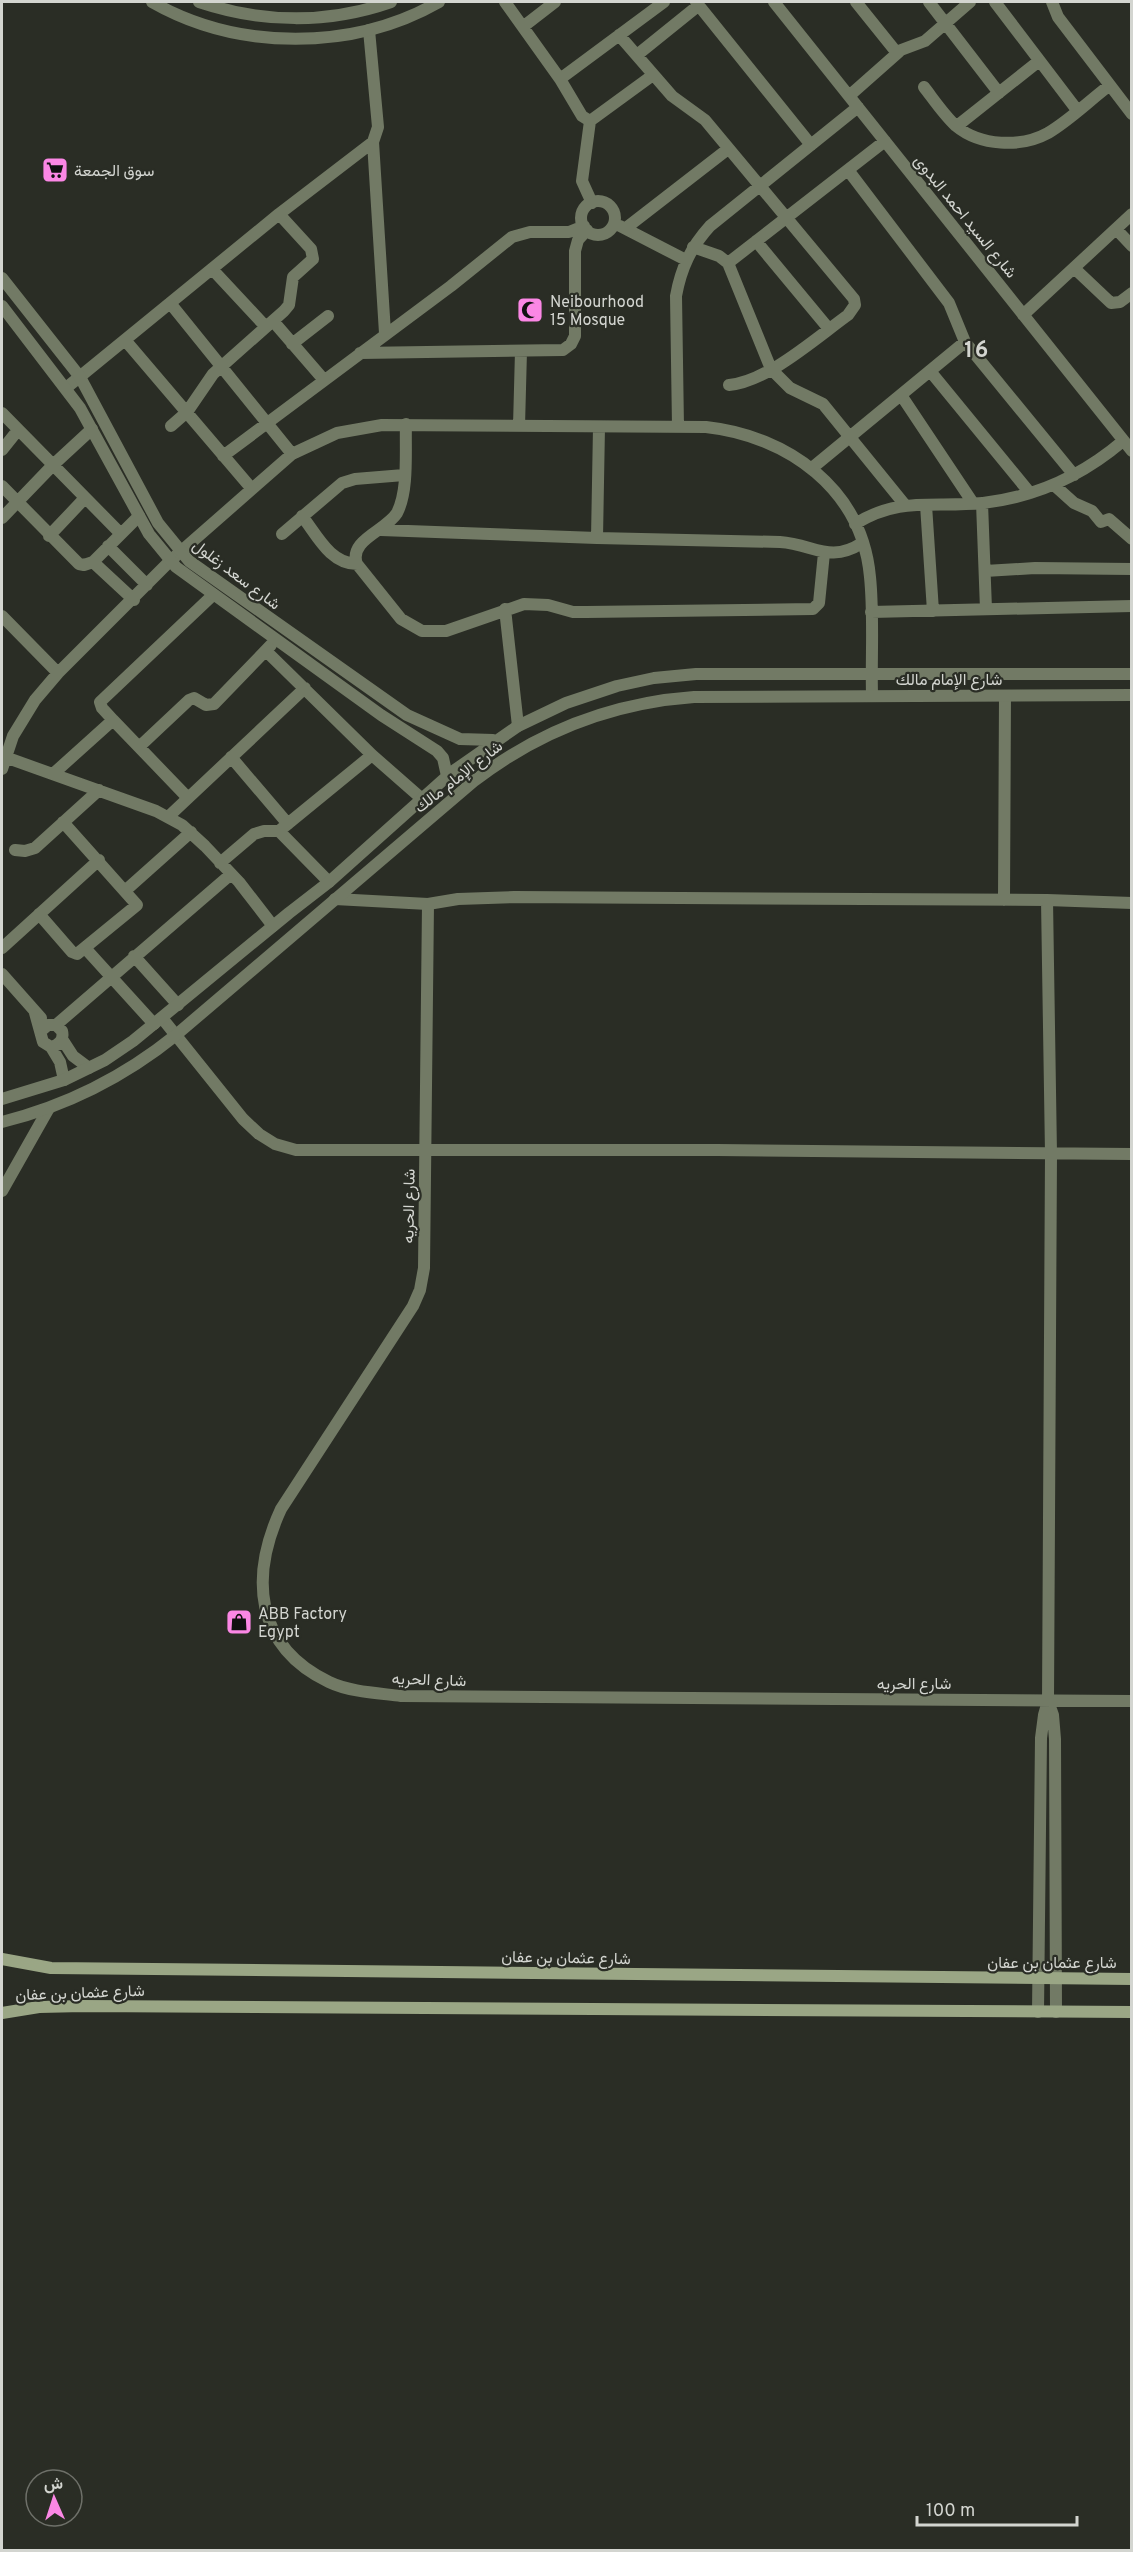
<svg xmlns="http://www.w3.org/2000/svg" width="1133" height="2552" font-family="Overpass,Vazirmatn,sans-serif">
<rect width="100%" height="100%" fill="#2a2d25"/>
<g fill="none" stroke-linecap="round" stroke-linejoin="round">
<path stroke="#727a65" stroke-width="12" d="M505 2 560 79 582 116 590 121 582 181 592 203
M696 2 811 145
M774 2 1132 451
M856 2 897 53
M929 2 999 93
M995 2 1077 110
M1052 2 1058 17 1132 114
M524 26 555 2
M619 35 672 96 705 120 854 299 855 305 848 315C816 338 767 382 729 385
M637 55 699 5
M560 79 664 2
M924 87C934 100 944 115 956 126 980 146 1021 148 1048 133 1070 120 1090 100 1110 85
M849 96 901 50 925 41 970 2
M590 121 653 75
M957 126 1039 61
M373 142 385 333
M848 170 949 303 965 342 1074 475
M581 218a17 17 0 1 1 34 0a17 17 0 1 1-34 0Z
M620 226 686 260
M626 228 728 149
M1116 229 1132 246
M756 241 829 329
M693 247 719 256 728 263 771 369 790 388 823 404 905 505
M728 263 885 141
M1074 268 1111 303 1120 302 1132 293
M212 269 266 327
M170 303 292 454
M1023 315 1132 214
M273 321 324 380
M125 340 252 489
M292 344 328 316
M360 353 563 350 571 344 575 336V251L578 240 587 230
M930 371 1030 493
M66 388 279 214 373 142 378 127 369 30
M901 395 973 503
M2 413 121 534
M406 424C405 449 409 490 397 513 386 531 348 540 357 564L401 619 422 631H446L524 604 548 605 573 612H586L813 609 819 603 824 553
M171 426 187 412 213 374 284 311 289 305 293 277 313 259 311 249 279 214
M519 426 521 351
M678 427 676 296C681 268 691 247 710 226L858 107
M2 450 18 430
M223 456 451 286 512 237 530 232H569L584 226
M812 468 965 342
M1054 485 1074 503 1092 511 1101 522 1109 519 1132 539
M2 486 79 564 84 565 93 562 134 600
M982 503 986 609
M926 505 933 611
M302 516C317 535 330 564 357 564
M2 518 53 465 92 429
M855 524C900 496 933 508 983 503 1036 497 1083 475 1123 441
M381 530 597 538 780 542C814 544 829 564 862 543
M282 534 342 483 355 479 404 475
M49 536 85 498
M597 538 599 427
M108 546 147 585
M93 562 139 516
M985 571 1035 568 1132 569
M505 609 518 726
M871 612 1132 606
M2 616 58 673
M266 651 372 755 421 798
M139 747 189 700 194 698 206 705 214 704 271 645
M2 756 156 811 182 825 205 846 239 882 273 926
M231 757 288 824
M2 769 13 736 35 700 58 673 170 561 292 454 337 433 382 425 706 427C788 436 862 489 870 577 874 616 871 656 872 695
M53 774 113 720
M188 798 113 720 102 708 100 702 213 595
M168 817 305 688
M279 831 329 882
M15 850 25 851 35 848 99 790
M220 863 254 834 264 831H279L372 755
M126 890 191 832
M335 899 428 904
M1004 900 1005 696
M1047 900 514 897 458 899 428 904 424 1268 420 1290 413 1306 281 1509C250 1576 254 1646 329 1682 350 1692 377 1693 401 1696L1132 1701
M39 914 72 952 77 954 137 905 63 822
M2 948 99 860
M85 948 154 1024
M134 956 178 1005
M2 974 41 1018
M35 1013 43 1042 51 1047C60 1045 64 1039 62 1031L56 1025H48L41 1031
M162 1018 243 1119 259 1134 275 1144 296 1150H717L1132 1154
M56 1025 230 875
M62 1039 73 1056 89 1068
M51 1047 60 1062 64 1080
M2 1191 49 1108
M1038 2012 1041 1738 1044 1715 1048 1701
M1056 2012 1055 1739 1053 1715 1048 1701 1051 1154 1047 900 1132 903"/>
<path stroke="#727a65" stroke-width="12" d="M152 2C238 51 353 51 439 2
M199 2C262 23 328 24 391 2
M2 278 80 377 158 523 189 561 407 715 460 739 493 740
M2 306 80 408 149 534 176 567 381 715 437 751 443 758 447 776
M2 1099 64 1080 105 1060 133 1041 289 913 329 882 452 772 518 726 566 703 617 686 654 678 696 674H1132
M2 1122C66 1106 124 1077 176 1035L474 781C539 731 611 703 694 697L1132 695"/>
<path stroke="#9aa685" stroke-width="12" d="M2 1959 51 1968 1132 1979
M2 2013 39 2007 83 2006 1132 2012"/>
</g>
<defs>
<symbol id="supermarket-square" viewBox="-11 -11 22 22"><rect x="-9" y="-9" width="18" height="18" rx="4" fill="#fb87e5" stroke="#2a2d25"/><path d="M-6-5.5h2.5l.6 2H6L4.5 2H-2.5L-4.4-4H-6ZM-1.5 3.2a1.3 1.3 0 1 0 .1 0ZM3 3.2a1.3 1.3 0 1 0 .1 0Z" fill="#111"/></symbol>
<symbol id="mosque-square" viewBox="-11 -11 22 22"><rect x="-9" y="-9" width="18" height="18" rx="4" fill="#fb87e5" stroke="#2a2d25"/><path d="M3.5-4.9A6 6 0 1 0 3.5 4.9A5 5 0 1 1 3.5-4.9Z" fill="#111"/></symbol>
<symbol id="shop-square" viewBox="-11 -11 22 22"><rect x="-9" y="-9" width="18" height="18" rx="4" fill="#fb87e5" stroke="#2a2d25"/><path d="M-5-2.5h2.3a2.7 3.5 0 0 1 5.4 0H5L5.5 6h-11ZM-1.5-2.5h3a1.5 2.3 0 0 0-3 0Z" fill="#111"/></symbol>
</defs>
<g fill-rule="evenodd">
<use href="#supermarket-square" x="40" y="155" width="30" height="30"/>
<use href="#mosque-square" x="515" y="295" width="30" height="30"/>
<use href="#shop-square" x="224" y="1607" width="30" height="30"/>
</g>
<g text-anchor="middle" stroke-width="4.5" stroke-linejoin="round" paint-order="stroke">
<g font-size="16" fill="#d3d5d0" stroke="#2a2d25" text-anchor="start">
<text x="74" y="176">سوق الجمعة</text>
<text x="550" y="307">Neibourhood<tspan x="550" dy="18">15 Mosque</tspan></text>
<text x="258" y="1619">ABB Factory<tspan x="258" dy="18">Egypt</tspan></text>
</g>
<g font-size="16" fill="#d3d5d0" stroke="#2a2d25">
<text transform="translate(966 216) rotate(51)" y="6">شارع السيد احمد البدوى</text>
<text transform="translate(237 574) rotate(37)" y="6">شارع سعد زغلول</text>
<text x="949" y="685">شارع الإمام مالك</text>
<text transform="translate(458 776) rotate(-38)" y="6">شارع الإمام مالك</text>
<text transform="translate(408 1206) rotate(-89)" y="6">شارع الحريه</text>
<text transform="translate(429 1679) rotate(2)" y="6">شارع الحريه</text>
<text x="914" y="1689">شارع الحريه</text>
<text transform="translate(566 1957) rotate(1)" y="6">شارع عثمان بن عفان</text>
<text x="1052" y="1968">شارع عثمان بن عفان</text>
<text transform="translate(80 1992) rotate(-2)" y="6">شارع عثمان بن عفان</text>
</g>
<g font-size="22" font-weight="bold" letter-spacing="1.5" fill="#d3d5d0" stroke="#2a2d25">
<text x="977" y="357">16</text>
</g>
</g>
<rect width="1133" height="2552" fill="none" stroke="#d3d5d0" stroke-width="6"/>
<g transform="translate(54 2498) rotate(357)"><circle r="28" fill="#2a2d25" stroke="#6e7069" stroke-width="1.5"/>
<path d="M0-4.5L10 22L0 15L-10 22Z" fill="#fb87e5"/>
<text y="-9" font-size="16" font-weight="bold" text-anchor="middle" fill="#d3d5d0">ش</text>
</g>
<path d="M917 2516v9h160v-9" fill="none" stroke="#d3d5d0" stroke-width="3"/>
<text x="926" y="2516" font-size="18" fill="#d3d5d0" stroke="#2a2d25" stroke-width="4.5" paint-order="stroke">100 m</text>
</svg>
